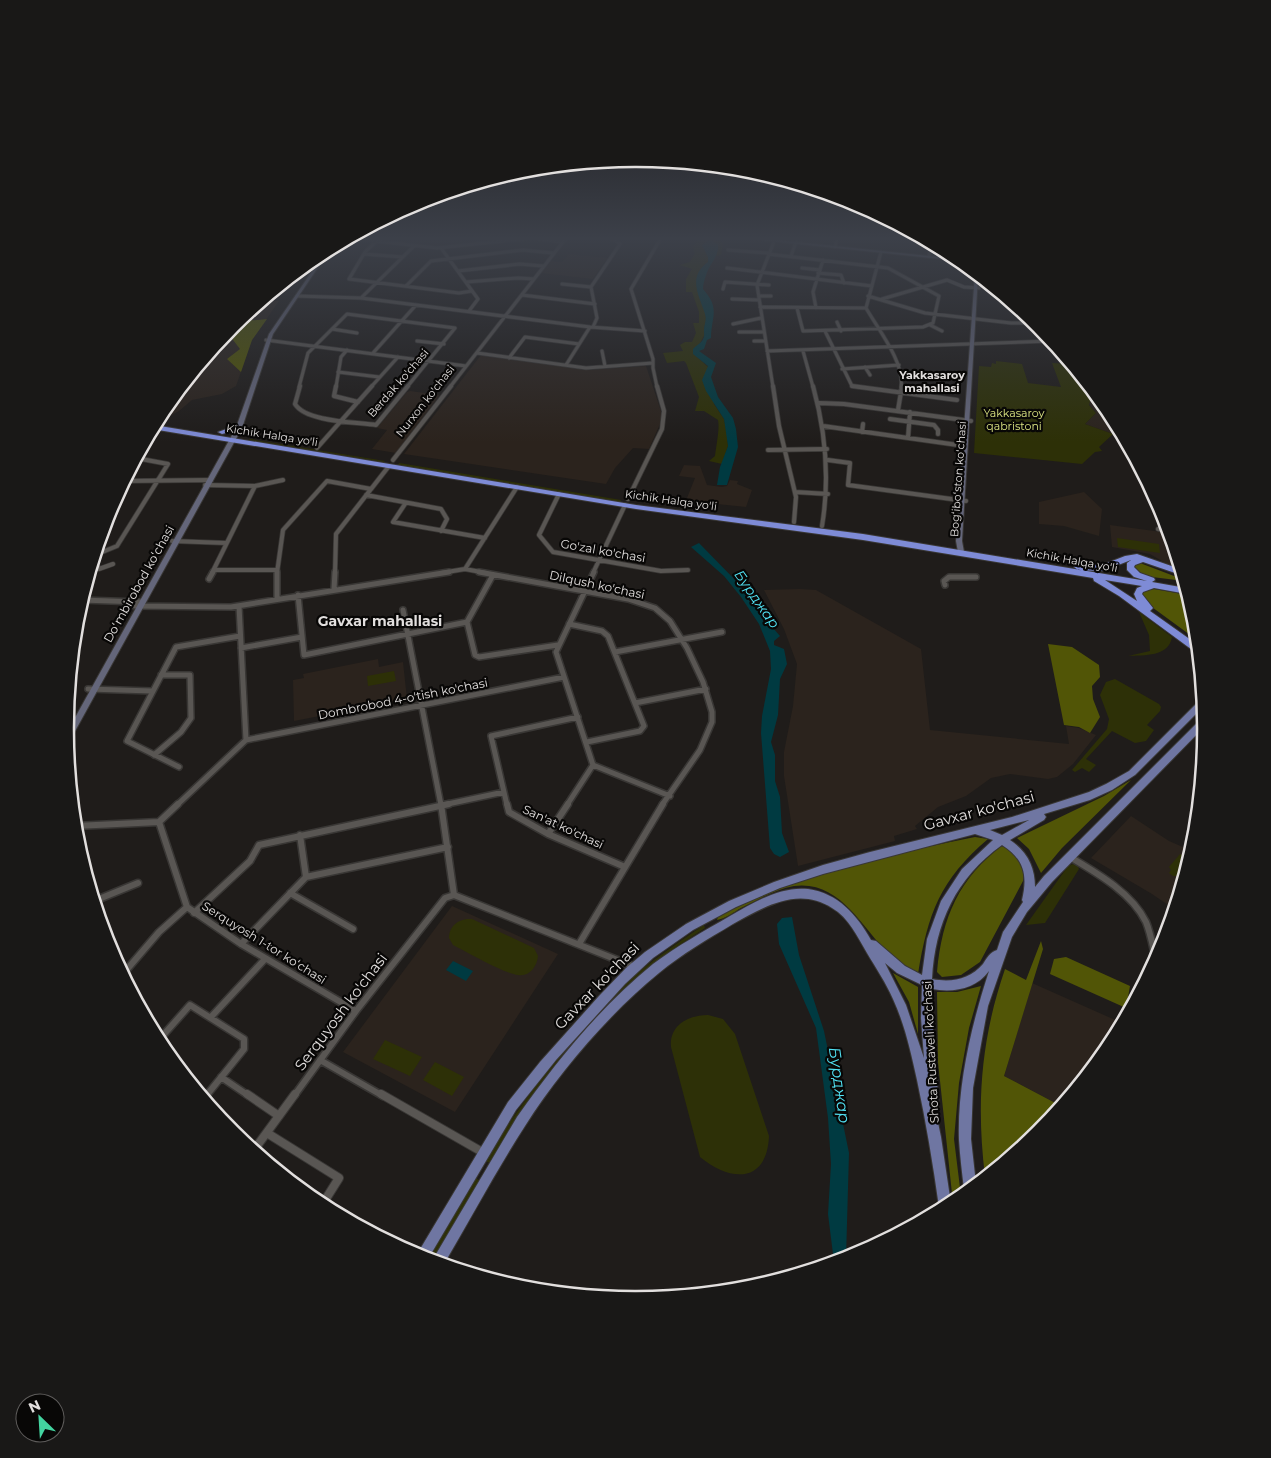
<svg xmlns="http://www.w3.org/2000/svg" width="1271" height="1458" font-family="Montserrat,sans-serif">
<rect width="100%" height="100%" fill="#1f1c1a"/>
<path fill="#2b231d" d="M413 238H465L459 245 443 246 408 243Z
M569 254 597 257 607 258 593 279 541 273 551 261 562 262Z
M262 301H279L252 340 236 386 222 394 192 400 179 411 170 416 160 414 232 325Z
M481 355 587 370 646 366 663 417 649 449 633 448 615 468 606 484 404 454Z
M410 391 440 395 396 453 372 449 387 430 377 428 407 392Z
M1100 400 1110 412 1124 438 1085 424 1096 413 1089 404 1090 401Z
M684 465 700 466 707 485 722 487 727 486 730 480 738 481 737 484 752 490 746 507 688 501 689 498H687L695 478 679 476Z
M1084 492 1102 509 1099 536 1064 526 1039 524V502Z
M1110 525 1169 533 1180 568H1174L1150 554 1112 547Z
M800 589 816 590 921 649 930 730 1069 744 1066 726 1079 728 1096 735 1073 764 1057 777 1048 779 1010 774 991 778 966 796 938 807 915 826 917 829 894 836 895 841 798 866 784 776V752L793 706 797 664 784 629 764 590Z
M378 659 379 667 403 662 407 699 294 721 293 680 304 678 303 674Z
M1131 816 1169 841 1192 851 1174 909 1152 894 1091 858Z
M452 906 558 954 455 1112 343 1052Z
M1032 983 1122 1023 1110 1046 1061 1106 1004 1076Z"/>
<path fill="#2d3007" d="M701 238H715L723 244 721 255 716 256 718 247 716 243 709 240 702 245 708 257V262C686 277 705 300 706 318 706 324 703 328 705 334L694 354 708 367 714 404 724 419 727 433 728 446 722 464 709 461 715 456C716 447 720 428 718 420L704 411H695L699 397 686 363 684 361 667 363 663 353 683 351 680 345 685 342H692L696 333 693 323H699V312L692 292H686V279L692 269 680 265 690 262 695 253C691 247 695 241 701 238Z
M1066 359 1100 400 1090 401 1089 405 1096 413 1085 424 1113 434 1099 447 1102 451 1095 452 1082 464 974 453 979 366 991 367 992 363 996 364V361L1022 364 1028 383 1061 387 1052 363 1067 364Z
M250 439 385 461 384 462 249 440Z
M399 463 621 500 620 502 398 465Z
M1117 538 1159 544 1160 553 1118 547Z
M1139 612 1172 637C1169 657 1144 655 1128 656L1150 651 1149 635Z
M394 671 396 681 368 686 367 676Z
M1115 679 1159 704 1161 707 1160 711 1147 725 1154 730 1146 741 1135 743 1112 731 1086 759 1096 765 1089 772 1082 768 1075 772 1072 770 1107 729 1109 719 1100 695 1106 682Z
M1180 854 1189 859 1187 866 1179 876H1173L1169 873 1171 870 1169 867Z
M1073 864 1077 865 1079 869 1045 923 1026 925 1068 866Z
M472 919 534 948 538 956C537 967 529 977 518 975 505 974 467 952 453 945L449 938C449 925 460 918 472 919Z
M704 925 705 928C672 950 639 972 612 1001L609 999C637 970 670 948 704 925Z
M602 1009 604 1011 491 1163 487 1162V1159L505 1129 541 1078Z
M708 1015 723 1019 735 1034 769 1136C767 1184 730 1182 700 1157L671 1047C669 1025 689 1015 708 1015Z
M385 1040 422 1057 410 1076 373 1059Z
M435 1062 464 1077 452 1096 423 1080Z
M476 1178 480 1181 432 1261 428 1259Z"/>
<path fill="#515506" d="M267 319 252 340 241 372 227 359 240 349 227 332C237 319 251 321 267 319Z
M1140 563 1174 576 1183 577 1184 581 1152 577 1136 572 1132 564Z
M1154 589 1188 595 1195 618 1197 640 1145 602 1141 592Z
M1048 644 1072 647 1099 665 1100 677 1092 686 1093 699 1100 717 1090 733 1079 727 1064 725Z
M1131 780 1062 848 1041 873 1029 849 1017 838 1104 796Z
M975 837 988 839C940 880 928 913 918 974 907 967 896 961 887 952 861 926 839 880 794 886 776 889 757 900 741 908 734 912 725 919 717 920L718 917C797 874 887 855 975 837Z
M1003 845C1015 854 1026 866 1023 881L980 962 961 975 942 977 937 972C942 917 959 878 1003 845Z
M1041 941 1043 949 1004 1076 1061 1106 1039 1133 985 1176C976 1103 981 1039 1005 969L1026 980Z
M1066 957 1130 986 1126 1008 1050 974 1054 959Z
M893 973 918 987V1034L909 1002Z
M981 986 969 1028 959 1083 954 1139 961 1196 953 1203 938 1062 937 992H957Z"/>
<path fill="#003a41" d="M709 240 718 244C719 256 712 261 708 270 706 275 703 283 703 289 721 309 711 317 711 338L707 340 704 349 699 351 716 363 711 377 718 397 733 418 736 429 738 447 727 485H717L720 467 728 446 724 419 706 391 702 380 708 366 693 354V349C695 346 700 344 702 341 705 337 704 334 704 330 704 325 707 320 705 314 699 295 687 277 708 262V257L702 245Z
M699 543 740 585 762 616 771 620 773 628 780 636 774 641V645L784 649 787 664 780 679 778 715 771 742 775 755V781L780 797 782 833 789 852 780 857 774 854 770 848 761 733 762 716 771 669 770 651 759 624 741 597 724 576 691 547Z
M792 917 799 955 824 1031 849 1153 846 1258 834 1262 828 1214 831 1164 828 1118 816 1028 779 944 777 924 782 918Z
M453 961 473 971 466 981 446 970Z"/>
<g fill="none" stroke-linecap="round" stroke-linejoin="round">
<defs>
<path id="street-far4" d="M349 238 437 248 532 238 562 242
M380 238 365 252 349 279 459 293 472 291
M835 247 837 238
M441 248 478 299 469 311
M728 250 768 253
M881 252 866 308C878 329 905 363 901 387
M364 254 403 257
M768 254 888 268 939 296 933 323 923 327 803 331 797 308
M791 256 796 242
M929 256 931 243
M727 268 872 286
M802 268 820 270
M458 271 520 264 543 266
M818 273 841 275 844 283
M466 282 518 278 534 279
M562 284 591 287
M406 286 431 261 523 250 553 253
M723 289 725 282 769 285
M522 295 595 304
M297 296 361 298 590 327 645 331
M759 296H771
M868 296 925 313 1011 323H1036
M361 298 414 246
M732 299 759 300
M882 299 947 280 964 287 979 288
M760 307 866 308
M816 308 813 292 823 260
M837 322 841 331
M733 324 761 318
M930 325 942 331
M593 327 597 318 591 287 620 244 613 239 606 238
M332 329 357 333
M825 331 852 386 859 387
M739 332H763
M266 340 466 366
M417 341 444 344
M754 341H765
M602 351 605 366
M767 351 1052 341
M803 351 813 387
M373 353 416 305
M477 353 586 368 653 363
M509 358 525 337 579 344
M566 365 590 327
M865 367 870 375
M842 369 899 365
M338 372 379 377
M299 387 308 353 347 314 455 328 407 387
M336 387 341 357 347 350
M371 387 398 357
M450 387 566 238
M657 387 653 368V359L631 289 661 238
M773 387 757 285 775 239"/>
<path id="street-far3" d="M300 386 295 404C306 422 356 422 376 425L408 386
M336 386 334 396 358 402
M773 386 779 426 796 497 794 522
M813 386C826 433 830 478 822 526
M852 386 957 400
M819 403 844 404 971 421
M898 410 902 386
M890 419 934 425 938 430V434
M823 426 965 446
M862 432 863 424
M908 438 910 412
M143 445 153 436 149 434
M317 448 372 386
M768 450 827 449
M393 460 451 386
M828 460 850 463 848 485 966 501
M124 481 211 480
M205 485 255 486 283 480
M795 492 828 494
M559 494 539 535 553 552 661 571 688 570
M366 495 441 509 447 519 441 531
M628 499 662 429 664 411 657 386
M405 504 393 522 485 538
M1158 529 1169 531
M172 541 226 543
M95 555 117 546 168 464 136 458
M94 560 99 569 113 564
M465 569 517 487
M214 570H277
M212 573 255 486
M277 573 283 530 327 481 371 489
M335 573 336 534 389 466
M441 573 465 569 486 573
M593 573 625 505"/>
<path id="street-far2" d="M277 572V598
M479 572 628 599 655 608 670 621 687 648 703 682 712 712V722L700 750 662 805
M594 572 556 652 593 765 670 796
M493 575 467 622 475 655 479 657 558 645
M209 579 213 572
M945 585 944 581 949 577H976
M334 589 335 572
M298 595 304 655 467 622
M81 600 141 602
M135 606 231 607 449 572
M239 606 246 740
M403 610 441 805
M569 624 602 631 608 636 644 726 640 731 587 742
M241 648 302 637
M615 652 722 632
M88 689 152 691
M635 703 706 689
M66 719H76
M246 740 564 677
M154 755 181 732 191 718 190 675H161
M179 767 127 741 176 647 240 636
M177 805 246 740
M443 805 504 792
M507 805 491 736 578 717
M567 805 593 765"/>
<path id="street-far1" d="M507 804 509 812 548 834 625 867
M159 822 187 907 241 944 356 1011
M159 822 178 804
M75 826 159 822
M548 834 568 804
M1070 857C1097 873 1132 893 1146 922 1151 934 1153 948 1156 960
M306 877 448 847
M290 893 353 929
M454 895 635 967
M94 901 138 883
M194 913 250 861 259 845 449 804
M241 944 306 877 300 835
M579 944 663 804
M123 974 159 932 187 907
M211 1017 265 959
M158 1041 190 1005 244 1039V1049L206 1096
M320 1060 383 1096
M221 1077 249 1096
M294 1096 356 1011 445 898 454 895 441 804"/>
<path id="street" d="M247 1094 279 1116
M381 1094 484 1153
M204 1098 207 1094
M267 1133 339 1178 322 1205
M254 1150 295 1094"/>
<path id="secondary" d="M749 238H759L957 259 960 261 751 239Z
M331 248 273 334 242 428 69 742 66 743V734L236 428 269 334 326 251Z
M975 273 978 276 962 541 964 552 961 554 958 552 956 541Z"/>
<path id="primary" d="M1203 699 1204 706 1135 775 1112 790 1090 800 1044 814 1046 817 1044 820 1010 840C1027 851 1035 867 1035 887L1044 876 1202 718 1205 717 1206 725 1052 882 1027 912 1012 937 988 1006 973 1088 971 1139 976 1184 965 1193 964 1189C962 1173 960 1156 959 1140 957 1085 972 1023 989 971 976 989 953 993 932 989V1018L939 1108 936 1113 941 1137 951 1204 940 1210 939 1207C933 1164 926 1122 917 1080 911 1053 905 1025 893 999 886 983 876 968 867 953 857 936 849 918 832 908 798 886 764 907 733 924 708 939 682 954 659 973 610 1013 559 1072 525 1126 496 1171 471 1218 444 1264L432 1261 517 1117C556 1062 600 1007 653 964 677 946 704 931 730 916 754 902 781 886 808 889 838 893 857 915 871 940L876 941 905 966 922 975 927 939 941 901 962 869 993 840 975 834 823 874 780 888 736 907 693 930 653 958 625 984 556 1060 516 1110 428 1259 416 1256 508 1102 540 1062 599 996 626 968 645 952 686 924 729 901 774 882 823 865 870 852 1012 817 1089 792 1106 784 1129 771 1200 700ZM1029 820 1002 835 990 830ZM1002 845C1024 859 1028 875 1022 900L1023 902 1003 932 997 950C990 952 987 958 983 964 970 979 952 983 932 979 935 923 956 878 1002 845ZM885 963 897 973 922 985 921 1018 924 1058 906 1005Z"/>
<path id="highway" d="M154 425 636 505 863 534 1147 581 1134 577 1127 570V563L1131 560 1103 571 1078 570 1074 567 1078 564 1102 565 1125 556 1137 554 1180 569 1181 575 1143 562 1135 565 1134 567 1140 573 1154 578 1155 580 1152 582 1186 588 1187 594 1154 588 1143 592 1142 594 1153 608 1150 611 1198 645 1199 653 1195 652 1119 596 1094 581 1093 578 863 540 636 509 152 429ZM1105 580 1142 586 1137 588 1134 594 1137 601Z
M235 426 239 428 238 430 222 434 218 432Z"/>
</defs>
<use href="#street-far4" stroke="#393735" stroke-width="4.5"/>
<use href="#street-far3" stroke="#393735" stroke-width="5.5"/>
<use href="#street-far2" stroke="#393735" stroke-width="8"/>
<use href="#street-far1" stroke="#393735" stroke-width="9"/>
<use href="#street" stroke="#393735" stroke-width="10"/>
<use href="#secondary" stroke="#393735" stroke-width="2"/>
<use href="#primary" stroke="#393735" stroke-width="2"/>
<use href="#highway" stroke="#393735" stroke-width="2"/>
<use href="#street-far4" stroke="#595653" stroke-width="3"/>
<use href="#street-far3" stroke="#595653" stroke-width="4"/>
<use href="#street-far2" stroke="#595653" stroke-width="5"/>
<use href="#street-far1" stroke="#595653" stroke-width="6"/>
<use href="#street" stroke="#595653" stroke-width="8"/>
<use href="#secondary" fill="#64667a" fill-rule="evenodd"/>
<use href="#primary" fill="#6f76a2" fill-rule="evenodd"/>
<use href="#highway" fill="#7e8bd6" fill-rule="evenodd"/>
</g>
<linearGradient id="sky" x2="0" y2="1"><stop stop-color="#110f0e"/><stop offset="0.54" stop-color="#3c4049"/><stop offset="1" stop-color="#3c4049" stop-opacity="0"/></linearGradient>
<rect width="1271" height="442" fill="url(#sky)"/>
<g text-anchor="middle" stroke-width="4.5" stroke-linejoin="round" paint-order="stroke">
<g font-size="11" font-weight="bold" fill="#e2dfde" stroke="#080706">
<text x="932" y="379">Yakkasaroy<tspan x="932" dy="13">mahallasi</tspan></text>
</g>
<g font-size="11" fill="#e2dfde" stroke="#080706">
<text transform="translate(398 383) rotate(-49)" y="4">Berdak ko'chasi</text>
<text transform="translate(425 401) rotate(-52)" y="4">Nurxon ko'chasi</text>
<text transform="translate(272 435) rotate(9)" y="4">Kichik Halqa yo'li</text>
<text transform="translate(958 479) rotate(-86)" y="4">Bogʻiboʻston koʻchasi</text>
<text transform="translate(671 500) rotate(8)" y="4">Kichik Halqa yo'li</text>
<text transform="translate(1072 560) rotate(10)" y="4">Kichik Halqa yo'li</text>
</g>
<g font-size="11" fill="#dee784" stroke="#080706">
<text x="1014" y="417">Yakkasaroy<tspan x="1014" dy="13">qabristoni</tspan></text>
</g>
<g font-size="12" fill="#e2dfde" stroke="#080706">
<text transform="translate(603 551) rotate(10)" y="4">Go'zal ko'chasi</text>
<text transform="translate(139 584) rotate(-61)" y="4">Doʻmbirobod koʻchasi</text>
<text transform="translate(597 585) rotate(12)" y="4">Dilqush ko'chasi</text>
<text transform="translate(403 699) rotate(-11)" y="4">Dombrobod 4-o'tish ko'chasi</text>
<text transform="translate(563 827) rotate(25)" y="4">San'at ko'chasi</text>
<text transform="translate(264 943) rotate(32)" y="4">Serquyosh 1-tor koʻchasi</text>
<text transform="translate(931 1052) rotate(-93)" y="4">Shota Rustaveli ko'chasi</text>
</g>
<g font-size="14" font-style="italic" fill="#52e3f5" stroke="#080706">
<text transform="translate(757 599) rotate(55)" y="5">Бурджар</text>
</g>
<g font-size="14" font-weight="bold" fill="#e2dfde" stroke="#080706">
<text x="380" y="626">Gavxar mahallasi</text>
</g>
<g font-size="15" fill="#e2dfde" stroke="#080706">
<text transform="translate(979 811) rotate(-15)" y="5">Gavxar ko'chasi</text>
<text transform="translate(597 986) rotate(-46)" y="5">Gavxar ko'chasi</text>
<text transform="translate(341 1012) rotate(-53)" y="5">Serquyosh ko'chasi</text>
</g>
<g font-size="16" font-style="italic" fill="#52e3f5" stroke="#080706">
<text transform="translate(840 1085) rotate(82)" y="6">Бурджар</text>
</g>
</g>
<path d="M0 0H1271V1458H0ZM635 167H636A561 561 0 0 1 1197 728V730A561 561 0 0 1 636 1291H635A561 561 0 0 1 74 730V728A561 561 0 0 1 635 167Z" fill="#191817" fill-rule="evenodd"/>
<path fill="none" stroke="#e2dfde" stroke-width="2.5" d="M635 167H636A561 561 0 0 1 1197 728V730A561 561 0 0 1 636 1291H635A561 561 0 0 1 74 730V728A561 561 0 0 1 635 167Z"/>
<g transform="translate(40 1418) rotate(335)"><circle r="24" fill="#080706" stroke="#5f5d5c"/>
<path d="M0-4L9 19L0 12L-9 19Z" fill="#43d4a0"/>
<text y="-8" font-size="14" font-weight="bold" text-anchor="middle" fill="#e2dfde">N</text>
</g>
</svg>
